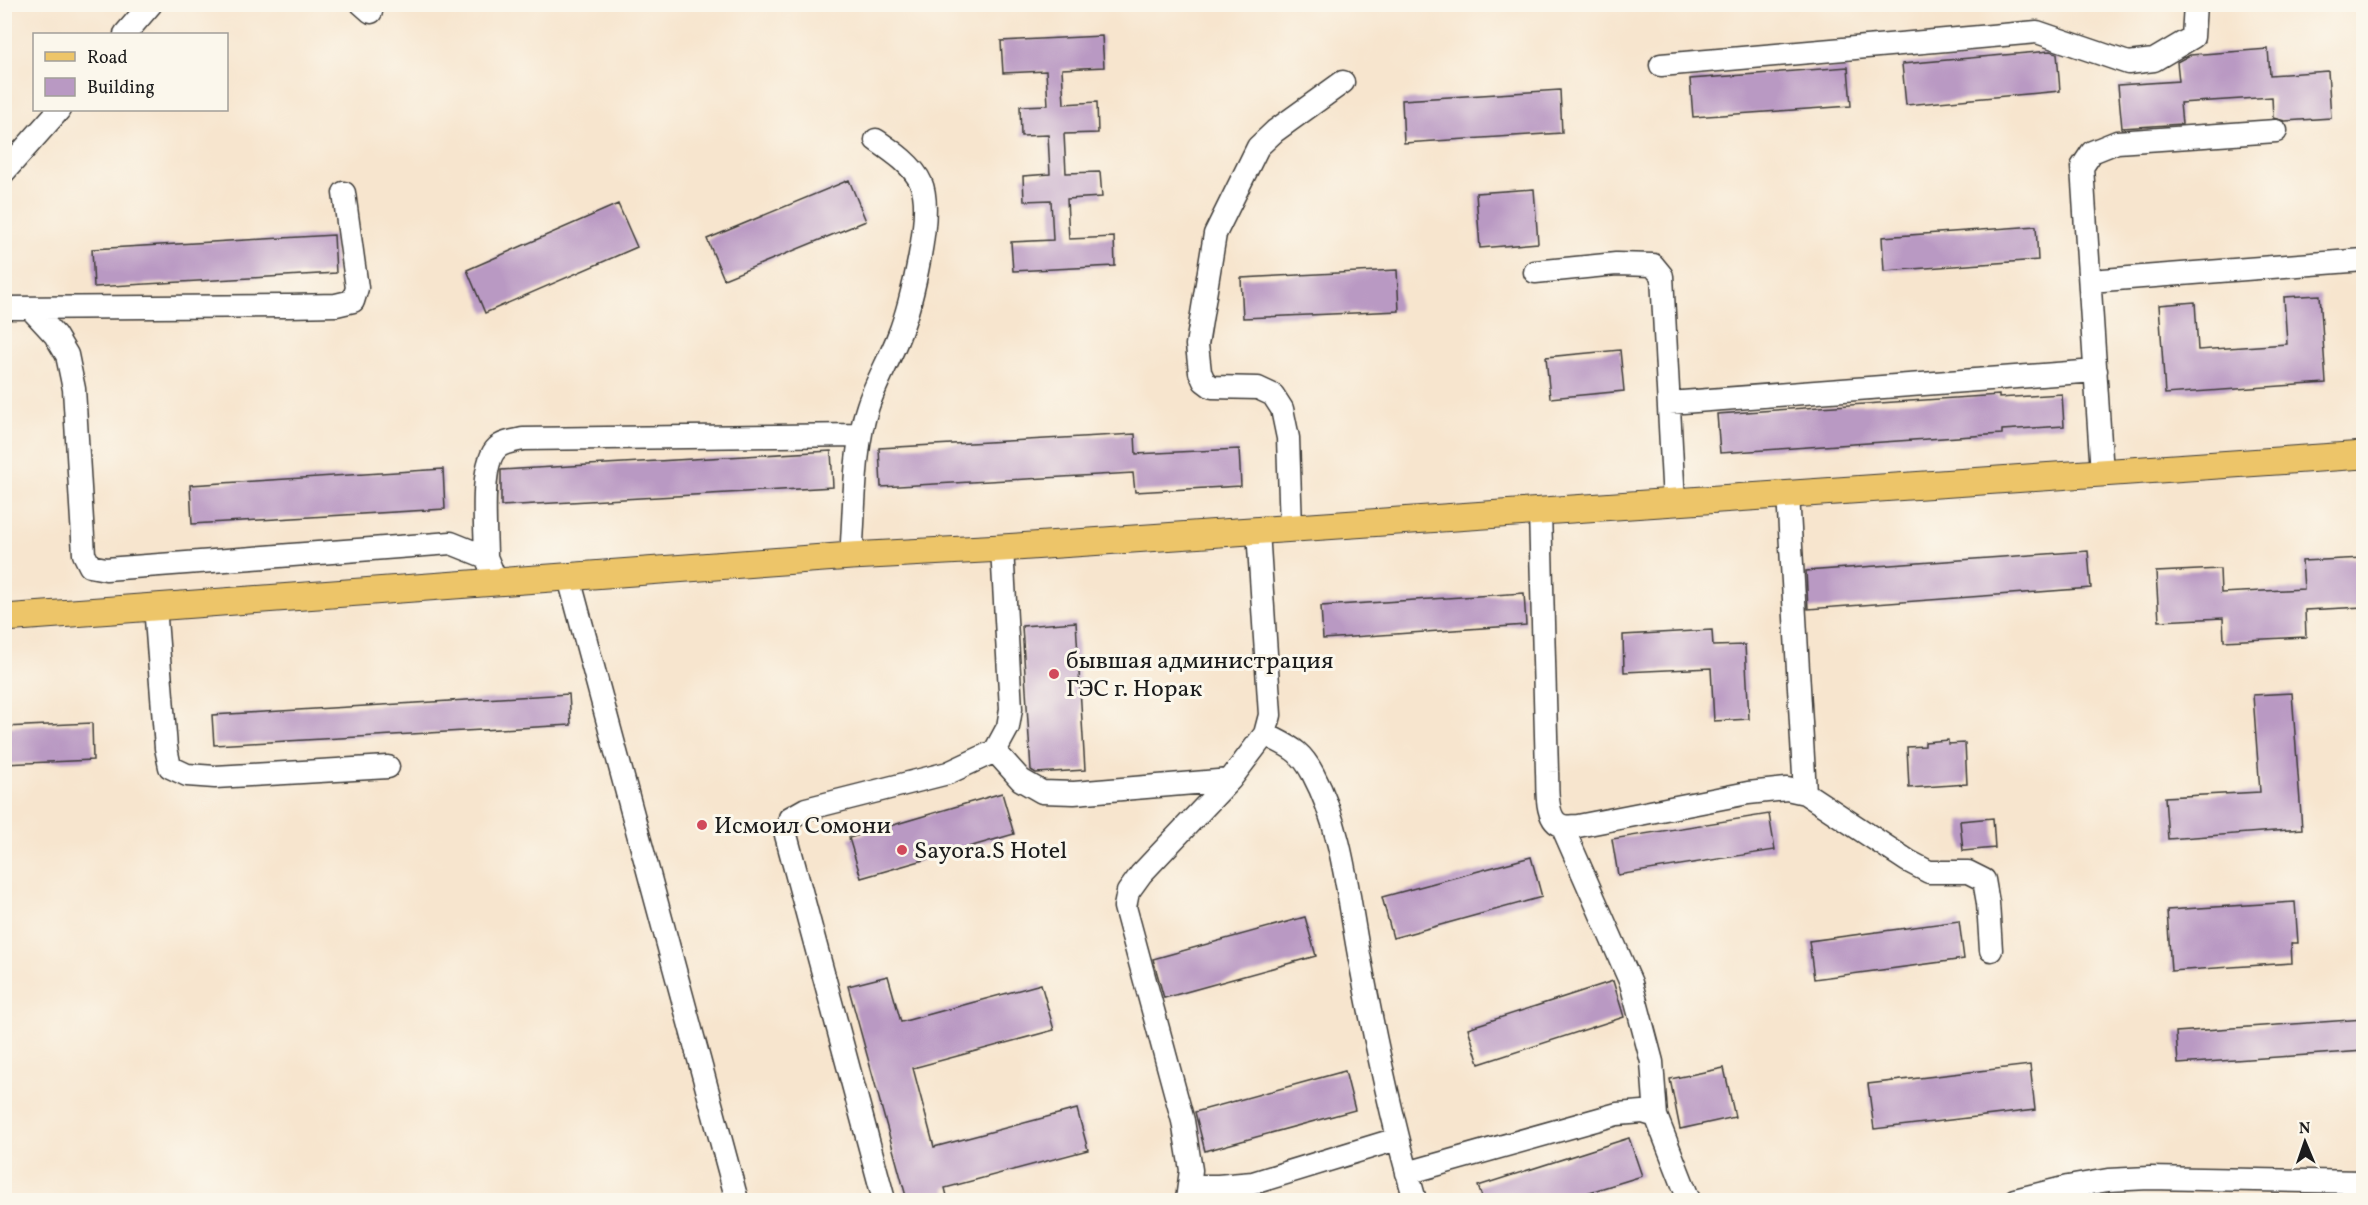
<svg xmlns="http://www.w3.org/2000/svg" width="2368" height="1205" font-family="Vollkorn,serif">
<rect width="100%" height="100%" fill="#fbf7ec"/>
<filter id="ink" filterUnits="userSpaceOnUse"><feTurbulence type="fractalNoise" baseFrequency=".0167" numOctaves="2"/><feDisplacementMap in="SourceGraphic" scale="12" xChannelSelector="R" yChannelSelector="G"/><feConvolveMatrix kernelMatrix="1 2 1 2 8 2 1 2 1" color-interpolation-filters="sRGB"/></filter>
<filter id="wash" filterUnits="userSpaceOnUse"><feTurbulence type="fractalNoise" baseFrequency=".008" numOctaves="4" result="noise"/><feDisplacementMap in="SourceGraphic" scale="24" xChannelSelector="R" yChannelSelector="G"/><feGaussianBlur stdDeviation="1.35" result="paint"/><feColorMatrix in="noise" values="0 0 0 0 0 0 0 0 0 0 0 0 0 0 0 0 0 1.4 0 .05"/><feComposite in="paint" operator="in"/></filter>
<g filter="url(#wash)">
<rect width="100%" height="100%" fill="#f7e5ce"/>
<g id="blocks">
<path fill="#b999c3" d="M1102 36 1104 67 1062 69 1064 104 1097 102 1098 133 1064 134 1066 173 1100 172 1102 197 1067 199 1069 239 1114 237 1115 266 1013 271 1011 242 1053 240 1051 200 1024 201 1023 176 1050 174 1048 135 1021 136 1020 106 1048 105 1046 71 1003 73 1001 41Z
M2268 49 2270 75 2328 71 2331 118 2285 121 2273 118 2272 97 2180 103 2182 124 2122 128 2118 85 2179 81 2177 62 2190 55Z
M2050 51 2057 53 2060 91 1906 105 1902 64Z
M1848 67 1851 106 1693 117 1690 79Z
M1560 90 1562 133 1404 143 1402 100Z
M849 180 866 221 724 279 707 239Z
M1534 189 1538 243 1480 248 1476 193Z
M618 204 637 247 485 313 467 270Z
M2036 226 2038 260 1884 271 1882 237Z
M334 235 336 273 94 287 92 249Z
M1397 270 1399 311 1243 318 1241 278Z
M2320 295 2326 383 2165 394 2159 305 2195 302 2198 350 2287 344 2284 297Z
M1620 350 1624 391 1550 398 1546 357Z
M2062 394 2064 426 2002 430V434L1720 453 1717 414 1999 395V398Z
M1135 434 1136 454 1239 449 1241 486 1135 492 1133 473 881 487 879 448Z
M831 451 833 487 501 506V470Z
M443 469 445 509 192 524 190 485Z
M2088 551 2091 588 1808 609 1806 571Z
M2364 558V607L2305 610 2306 637 2224 641 2223 618 2159 621 2156 572 2220 569 2221 593 2304 589 2302 561Z
M1524 593 1526 625 1323 639 1321 606Z
M1076 622 1085 770 1036 773 1031 770 1022 626Z
M1712 630 1713 646 1745 645 1749 719 1714 721 1711 668 1624 672 1623 635Z
M2292 693 2302 829 2168 839 2165 797 2260 792 2253 695Z
M569 694 571 725 214 745 212 715Z
M92 723 93 760 4 764V727Z
M1948 740V744L1965 743 1967 784 1909 788 1907 747 1925 746V742Z
M1002 793 1014 834 861 878 849 838Z
M1769 814 1775 850 1618 875 1612 839Z
M1993 818 1995 848 1963 851 1960 821Z
M1531 857 1542 897 1393 938 1382 897Z
M2295 902 2298 943H2291L2292 963 2171 971 2167 910Z
M1305 917 1316 956 1164 998 1153 959Z
M1959 921 1964 959 1814 979 1809 941Z
M888 976 901 1022 1041 984 1054 1030 913 1068 934 1147 1077 1109 1088 1150 945 1188 948 1200H907L848 986Z
M1613 981 1624 1017 1479 1064 1468 1028Z
M2364 1019V1051L2178 1064 2176 1032Z
M2030 1065 2035 1110 1874 1129 1868 1084Z
M1724 1068 1735 1117 1680 1129 1670 1079Z
M1345 1071 1355 1110 1205 1151 1195 1112Z
M1629 1138 1642 1176 1564 1200H1483L1478 1186Z"/>
</g>
</g>
<g filter="url(#ink)">
<use href="#blocks" fill-opacity="0" stroke="#3d3a37" stroke-width="1.5"/>
<g fill="none" stroke-linecap="round" stroke-linejoin="round">
<defs>
<path id="minor" d="M362 4 371 12
M125 34 151 4
M1661 65 2037 32 2128 63 2154 60 2193 37 2195 4
M4 172 59 110
M1535 272 1616 264 1653 265 1662 276 1674 502
M2090 281 2364 260
M4 308 289 306 336 305 353 301 357 288 344 193
M30 308 55 335 67 355 74 389 84 554 90 566 106 569 451 543 486 557 497 583
M1669 403 2096 371
M2102 473 2082 167 2092 152 2117 142 2276 131
M1788 494 1805 793
M1540 511 1547 772C1548 787 1544 821 1563 826 1567 827 1573 826 1578 826L1748 793 1787 789 1805 793 1908 861 1929 872H1968L1984 880 1988 903 1991 950
M1291 528 1288 438 1282 409 1273 395 1258 388 1212 387 1204 381 1200 372 1197 345 1215 234 1258 147 1275 131 1343 82
M851 556C855 510 853 449 868 406 876 382 890 359 899 335 911 305 934 212 921 183 913 165 892 151 876 140
M486 557C486 532 479 464 497 448 503 442 515 441 523 439L860 435
M569 578 737 1200
M155 606 166 748 170 767 187 775 215 777 388 767
M1265 734C1289 747 1300 749 1313 774 1343 830 1348 898 1360 960 1375 1041 1392 1122 1415 1200
M995 751 1021 780 1042 792 1074 793 1230 780
M1562 826 1631 983 1652 1062 1656 1116
M1407 1173 1617 1114 1643 1112 1656 1116 1689 1200
M1190 1186H1218L1253 1183 1397 1139
M884 1200 786 835 790 818 806 809 948 773 995 751 1008 727 1011 709 1002 548
M1187 1200 1191 1170 1183 1121 1125 907 1128 892 1141 874 1230 780 1265 734 1270 715 1258 531
M2015 1200 2068 1187 2108 1180 2149 1178 2364 1182"/>
<path id="major" d="M4 618 851 556 1002 548 2364 455"/>
</defs>
<use href="#minor" stroke="#3d3a37" stroke-width="25"/>
<use href="#major" stroke="#3d3a37" stroke-width="29"/>
<use href="#minor" stroke="#fff" stroke-width="22"/>
<use href="#major" stroke="#edc569" stroke-width="27"/>
</g>
</g>
<g fill="#d1495b" stroke="#fbf7ec" stroke-width="2">
<circle cx="1054" cy="674" r="6"/>
<circle cx="702" cy="825" r="6"/>
<circle cx="902" cy="850" r="6"/>
</g>
<g text-anchor="middle" stroke-width="6" stroke-linejoin="round" paint-order="stroke">
<g font-size="24" fill="#1c1c1c" stroke="#fbf7ec" text-anchor="start">
<text x="1066" y="668">бывшая администрация<tspan x="1066" dy="28">ГЭС г. Норак</tspan></text>
<text x="714" y="833">Исмоил Сомони</text>
<text x="914" y="858">Sayora.S Hotel</text>
</g>
</g>
<rect width="2368" height="1205" fill="none" stroke="#fbf7ec" stroke-width="24"/>
<rect x="33" y="33" width="195" height="78" fill="#fbf7ec" stroke="#a29f99" stroke-width="1.5"/>
<rect x="45" y="52" width="30" height="9" fill="#edc569" stroke="#a29f99" stroke-width="1.5"/>
<text x="87" y="63" font-size="18" fill="#1c1c1c">Road</text>
<rect x="45" y="78" width="30" height="18" fill="#b999c3" stroke="#a29f99" stroke-width="1.5"/>
<text x="87" y="93" font-size="18" fill="#1c1c1c">Building</text>
<g transform="translate(2305 1142) rotate(358)" stroke="#fbf7ec" stroke-width="4.5" paint-order="stroke">
<path d="M0-4.5L10 22L0 15L-10 22Z" fill="#1c1c1c"/>
<text y="-9" font-size="16" font-weight="bold" text-anchor="middle" fill="#1c1c1c">N</text>
</g>
</svg>
